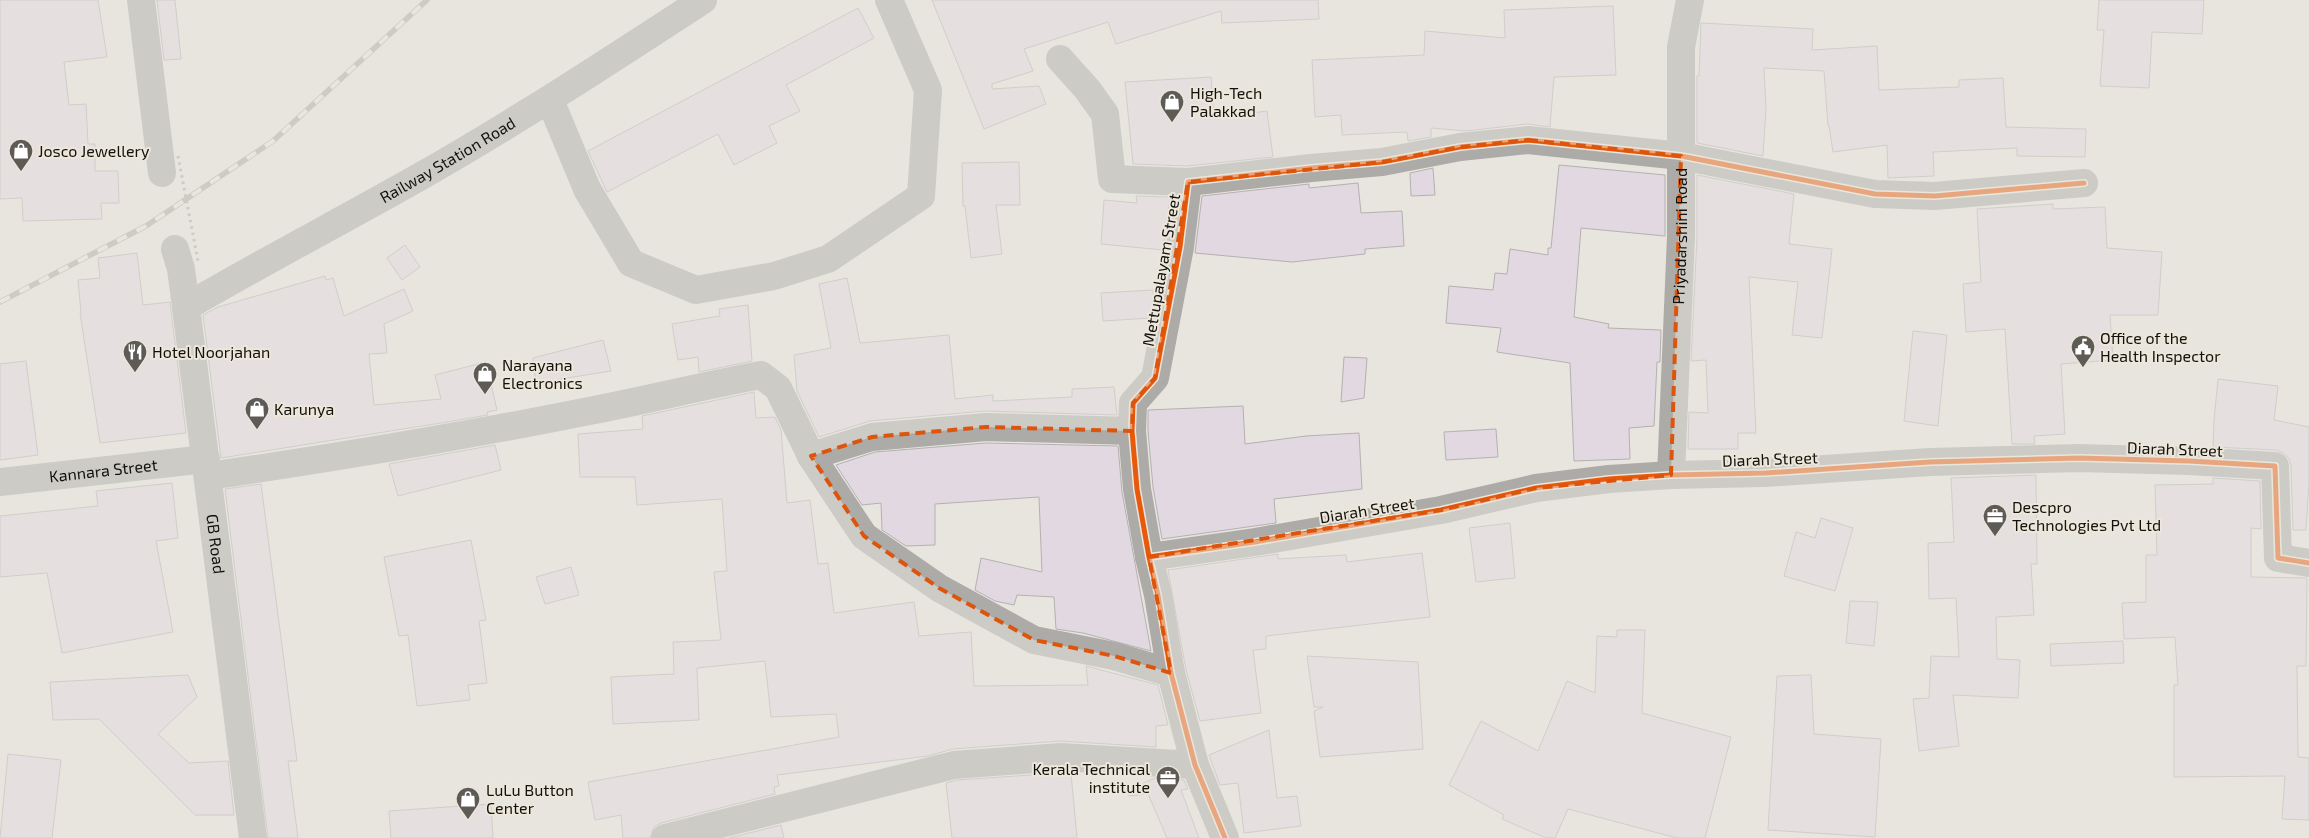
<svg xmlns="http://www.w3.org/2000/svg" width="2309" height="838" font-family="'Exo 2',sans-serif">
<rect width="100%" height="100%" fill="#e8e5de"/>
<path fill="#e2d8e1" stroke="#b4b1b0" d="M0 0H98L107 57 64 62 69 105 86 104 88 144H95V171H118L119 203H101L102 219 23 221 22 198 0 199Z
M157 0H175L181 59 164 60Z
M932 0H1318L1319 19 1222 23 1221 11 1116 44 1108 22 1024 49 1033 71 992 84V89L1039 86 1046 104 984 129Z
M2099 0H2204L2202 34 2152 32 2149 88 2100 86 2104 30H2097Z
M1613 6 1616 75 1554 77 1550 127 1527 124 1466 131 1431 128V137L1408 141 1407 132 1342 135 1341 115 1315 117 1312 60 1424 55 1425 31 1505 38 1504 10Z
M858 8 874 38 786 85 800 111 769 126 777 143 734 165 718 134 607 192 588 151Z
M1701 23 1813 29 1812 50 1877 46 1879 90 1959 87V80L2003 78 2006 127 2086 129 2085 157 2017 156V148L1933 152 1934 176 1888 178 1887 145 1833 152 1829 126H1828L1824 71 1764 68 1766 108 1763 156 1697 143V76H1699Z
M1211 77 1214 118 1267 111 1273 157 1187 166 1133 164 1125 82Z
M1019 162 1020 205H996L1002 254 971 258 965 206H963L962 163Z
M1559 165 1665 175V236L1581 228 1574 317 1609 324 1608 328 1661 330 1660 362H1657L1654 426 1629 428 1630 459 1574 461 1570 363 1497 352 1501 328 1446 323 1449 286 1493 290 1495 273 1507 274 1510 249 1548 255V248H1551Z
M1433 168 1435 195 1411 196 1410 173Z
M1697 175 1794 194 1789 244 1832 249 1822 338 1792 335 1798 282 1749 277 1756 433H1738V449H1688L1689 412 1708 413 1706 360 1691 361 1697 237Z
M1358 183 1361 213 1402 211 1404 246 1365 249V254L1292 262 1195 253 1202 196 1309 184V188Z
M1136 196 1170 197 1163 250 1101 244 1104 200 1137 203Z
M2053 204V209L2105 207 2107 248 2162 252 2158 315H2110L2113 360 2061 364 2065 434 2034 436 2035 444H2012L2005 329 1966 332 1963 284 1981 282 1977 209Z
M405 245 420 267 402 280 387 258Z
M137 253 143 305 170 302 186 433 100 443 80 313H81L78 280 100 278 98 258Z
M325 276 326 280 333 278 344 316 404 289 413 311 384 324 387 353 369 354 374 405 441 399 435 375 486 362 497 410 487 412 488 415 441 423 221 458 203 315 218 307Z
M847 278 860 343 949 335 955 399 993 395V401L1072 397V389L1114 387 1117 415 985 411 870 421 819 437 797 391 794 355 831 348 819 284Z
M1153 290 1154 302 1151 318 1103 321 1101 293Z
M748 305 752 361 699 372 698 357 678 360 672 324 720 316 719 309Z
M1913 331 1947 335 1938 426 1904 421Z
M603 340 611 371 536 383 533 358Z
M1344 357 1367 358 1364 398 1341 402Z
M26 361 38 455 0 460V364Z
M2218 379 2278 386 2274 420 2309 427V483L2306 530H2293L2291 465 2289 459 2284 453 2276 450 2213 447 2214 420Z
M754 392 756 418 775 417 781 430 787 503 810 500 818 564 828 563 834 613 914 602 919 636 971 632 974 686 1088 685 1086 666 1158 685 1168 725 1156 726V747L1060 741 953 749 928 756 777 775 779 786 774 787 775 794 661 823 654 827 650 838H623L621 815 595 820 588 782 839 737 836 714 771 717 765 661 697 668 699 720 613 724 611 677 674 674 673 642 721 640 714 572 727 571 722 499 637 505 635 477H580L578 434 643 429 642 416Z
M1243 406 1245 444 1306 436 1359 433 1362 489 1274 499 1276 523 1162 539 1153 487 1148 431V410Z
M1496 429 1498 457 1446 460 1444 432Z
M986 443 1118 446 1122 492 1151 651 1083 633 1056 629 1054 597 1017 595 1014 605 995 601 975 590 981 558 1042 572 1039 497 935 504V545L906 546 882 530 881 503 862 505 836 465 875 452Z
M495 445 501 470 398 496 389 464Z
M2036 475 2037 564H2031L2034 615 1996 617 1997 659 2020 660 2018 698 1953 695 1959 746 1919 751 1913 699 1929 698 1931 656 1959 657 1956 598 1929 599 1928 543 1954 542 1951 478Z
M2213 478 2260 481 2261 529 2251 528V577L2307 578 2306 666H2297L2298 757 2309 758V820L2282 819 2285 776 2174 777V685H2178L2175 637 2124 639 2122 603 2146 602V555H2157L2155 485 2213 484Z
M172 483 178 538 156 541 173 632 62 653 47 573 0 577V516L98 506 96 491Z
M261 484 297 761H288L298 838H268L225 489Z
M1821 518 1853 528 1835 591 1784 576 1796 532 1815 538Z
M1510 523 1515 578 1476 582 1469 528Z
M471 540 486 620 479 621 487 683 468 685 470 700 417 706 408 635 399 636 384 557Z
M1422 553 1430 617 1266 636V649L1253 650 1261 713 1200 721 1186 670 1168 570 1278 554V559L1346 555 1347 562Z
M571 567 579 595 545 604 536 577Z
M1850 601 1878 602 1874 646 1846 643Z
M1617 630H1645L1642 713 1731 737 1705 838H1677L1568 809 1555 838H1546L1502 819 1504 815 1449 785 1481 721 1538 751 1567 681 1595 693 1597 636 1617 637Z
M2123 641 2124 663 2051 666 2050 644Z
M1307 656 1418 662 1423 749 1320 757 1314 711 1323 707H1314Z
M188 675 197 697 158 734 189 763 228 761 234 815H195L99 719 53 720 50 682Z
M1811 675 1814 734 1881 739 1875 837 1768 830 1777 676Z
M1269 730 1277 798 1297 796 1301 826 1244 833 1238 783 1220 785 1209 755Z
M8 754 61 760 52 838H0Z
M1061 773H1071L1077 838H952L946 783 957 780Z
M1155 778 1184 780 1188 789 1181 790 1199 838H1167L1148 794 1129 796 1128 790Z
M491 804 493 838H391L389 811Z
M781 825 784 838H729Z"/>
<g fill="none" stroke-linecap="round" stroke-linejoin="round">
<g stroke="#acaba8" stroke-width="28">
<path d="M141 0 162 173"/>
<path d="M1060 59 1087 89 1105 114 1112 179 1188 182"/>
<path d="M550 100 587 189 631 263 696 290 774 276 828 259 921 196 928 90 889 0"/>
<path id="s1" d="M175 249 181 269 186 307 253 838"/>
<path id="s2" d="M186 307C261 263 338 223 414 180 513 124 608 62 703 0"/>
<path d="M811 456 872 437 986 427 1132 431"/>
<path id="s3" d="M1671 475 1681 236V47L1690 0"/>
<path d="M208 476C334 458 459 437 584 412 643 401 701 386 761 375L778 388 811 456 864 536 939 588 1034 640 1114 656 1171 673"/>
<path id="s4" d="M0 482 206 459"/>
<path d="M1149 557 1255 542 1441 510 1536 488 1609 479 1671 475 1765 473 1930 462 2079 458 2189 461 2275 466 2278 558 2309 563"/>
<path d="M665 838 954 765 1061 757 1195 765"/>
<path d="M1225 838 1195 765 1171 673 1158 595 1149 557 1137 489 1132 431 1133 403 1155 378 1180 247 1188 182 1311 168 1382 162 1460 147 1528 140 1681 156 1875 194 1935 196 2084 183"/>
</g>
<defs>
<path id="rail" d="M0 302 146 226 273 141 427 0"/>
</defs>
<use href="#rail" stroke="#acaaa5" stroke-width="5.5"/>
<use href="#rail" stroke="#ece7da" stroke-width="4" stroke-dasharray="11" stroke-linecap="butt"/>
<path stroke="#acaaa7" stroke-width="3" stroke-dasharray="2.5 4" stroke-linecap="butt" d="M178 156 198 261"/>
<defs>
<path id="cycleway" d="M1149 557 1255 542 1441 510 1536 488 1609 479 1671 475 1765 473 1930 462 2079 458 2189 461 2275 466 2278 558 2309 563
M1225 838 1195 765 1171 673 1158 595 1149 557 1137 489 1132 431 1133 403 1155 378 1180 247 1188 182 1311 168 1382 162 1460 147 1528 140 1681 156 1875 194 1935 196 2084 183"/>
</defs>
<use href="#cycleway" stroke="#ece7da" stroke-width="8"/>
<use href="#cycleway" stroke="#e8590c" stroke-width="5"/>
</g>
<path d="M0 0H2309V838H0ZM1528 140 1681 156 1671 475 1536 488 1441 510 1149 557 1171 673 1114 656 1034 640 939 588 864 536 811 456 872 437 986 427 1132 431 1133 403 1155 378 1188 182 1382 162 1460 147Z" fill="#e8e5de" fill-opacity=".55" fill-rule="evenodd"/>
<path fill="none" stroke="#dd550c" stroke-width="4" stroke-dasharray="10 6" stroke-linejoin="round" d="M1528 140 1681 156 1671 475 1536 488 1441 510 1149 557 1171 673 1114 656 1034 640 939 588 864 536 811 456 872 437 986 427 1132 431 1133 403 1155 378 1188 182 1382 162 1460 147Z"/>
<defs>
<symbol id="shop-pin" viewBox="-11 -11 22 30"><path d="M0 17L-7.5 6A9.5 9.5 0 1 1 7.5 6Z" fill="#5e5b56" stroke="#ece7da"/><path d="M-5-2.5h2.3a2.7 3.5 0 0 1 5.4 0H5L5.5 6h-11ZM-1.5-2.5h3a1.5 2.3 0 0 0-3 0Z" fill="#fff"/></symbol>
<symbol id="civic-pin" viewBox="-11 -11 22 30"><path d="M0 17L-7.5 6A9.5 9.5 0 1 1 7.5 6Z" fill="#5e5b56" stroke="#ece7da"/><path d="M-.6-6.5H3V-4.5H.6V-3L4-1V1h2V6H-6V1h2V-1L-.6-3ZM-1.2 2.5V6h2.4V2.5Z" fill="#fff"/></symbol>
<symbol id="restaurant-pin" viewBox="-11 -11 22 30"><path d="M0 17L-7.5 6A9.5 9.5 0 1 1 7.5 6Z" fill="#5e5b56" stroke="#ece7da"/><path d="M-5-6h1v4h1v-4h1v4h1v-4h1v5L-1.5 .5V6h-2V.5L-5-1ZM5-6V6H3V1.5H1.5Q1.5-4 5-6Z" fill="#fff"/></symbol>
<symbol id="office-pin" viewBox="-11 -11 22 30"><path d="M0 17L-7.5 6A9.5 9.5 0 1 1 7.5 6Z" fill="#5e5b56" stroke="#ece7da"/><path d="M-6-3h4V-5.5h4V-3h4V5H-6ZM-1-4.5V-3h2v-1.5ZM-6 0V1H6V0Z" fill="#fff"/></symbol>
</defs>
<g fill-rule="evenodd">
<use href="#shop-pin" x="1158" y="88" width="28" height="38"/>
<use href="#shop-pin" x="7" y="137" width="28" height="38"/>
<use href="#civic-pin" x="2069" y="333" width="28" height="38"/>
<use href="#restaurant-pin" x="121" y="338" width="28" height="38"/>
<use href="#shop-pin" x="471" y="360" width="28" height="38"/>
<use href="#shop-pin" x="243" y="395" width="28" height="38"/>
<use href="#office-pin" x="1981" y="502" width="28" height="38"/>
<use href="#office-pin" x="1154" y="764" width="28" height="38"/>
<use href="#shop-pin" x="454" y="785" width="28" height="38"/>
</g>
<g text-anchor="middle" stroke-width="4" stroke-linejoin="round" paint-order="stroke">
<g font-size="16" fill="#13110d" stroke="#ece7da" text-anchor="start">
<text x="1190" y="99">High-Tech<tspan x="1190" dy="18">Palakkad</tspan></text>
<text x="38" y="157">Josco Jewellery</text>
<text x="2100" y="344">Office of the<tspan x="2100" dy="18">Health Inspector</tspan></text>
<text x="152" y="358">Hotel Noorjahan</text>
<text x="502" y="371">Narayana<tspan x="502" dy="18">Electronics</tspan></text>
<text x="274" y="415">Karunya</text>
<text x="2012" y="513">Descpro<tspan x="2012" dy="18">Technologies Pvt Ltd</tspan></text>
<text x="1150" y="775" text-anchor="end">Kerala Technical<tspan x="1150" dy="18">institute</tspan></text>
<text x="486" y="796">LuLu Button<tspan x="486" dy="18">Center</tspan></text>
</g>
<g font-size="16" fill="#13110d" stroke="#ece7da">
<text dy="6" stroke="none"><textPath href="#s2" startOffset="300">Railway Station Road</textPath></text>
<text dy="6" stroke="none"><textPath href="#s3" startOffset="239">Priyadarshini Road</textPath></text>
<text transform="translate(1161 270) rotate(-80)" y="6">Mettupalayam Street</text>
<text transform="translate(2175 449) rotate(2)" y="6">Diarah Street</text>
<text transform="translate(1770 459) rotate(-2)" y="6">Diarah Street</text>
<text dy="6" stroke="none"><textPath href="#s4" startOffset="104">Kannara Street</textPath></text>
<text transform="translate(1367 510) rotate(-9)" y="6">Diarah Street</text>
<text dy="6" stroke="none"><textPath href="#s1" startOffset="298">GB Road</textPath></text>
</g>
</g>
</svg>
